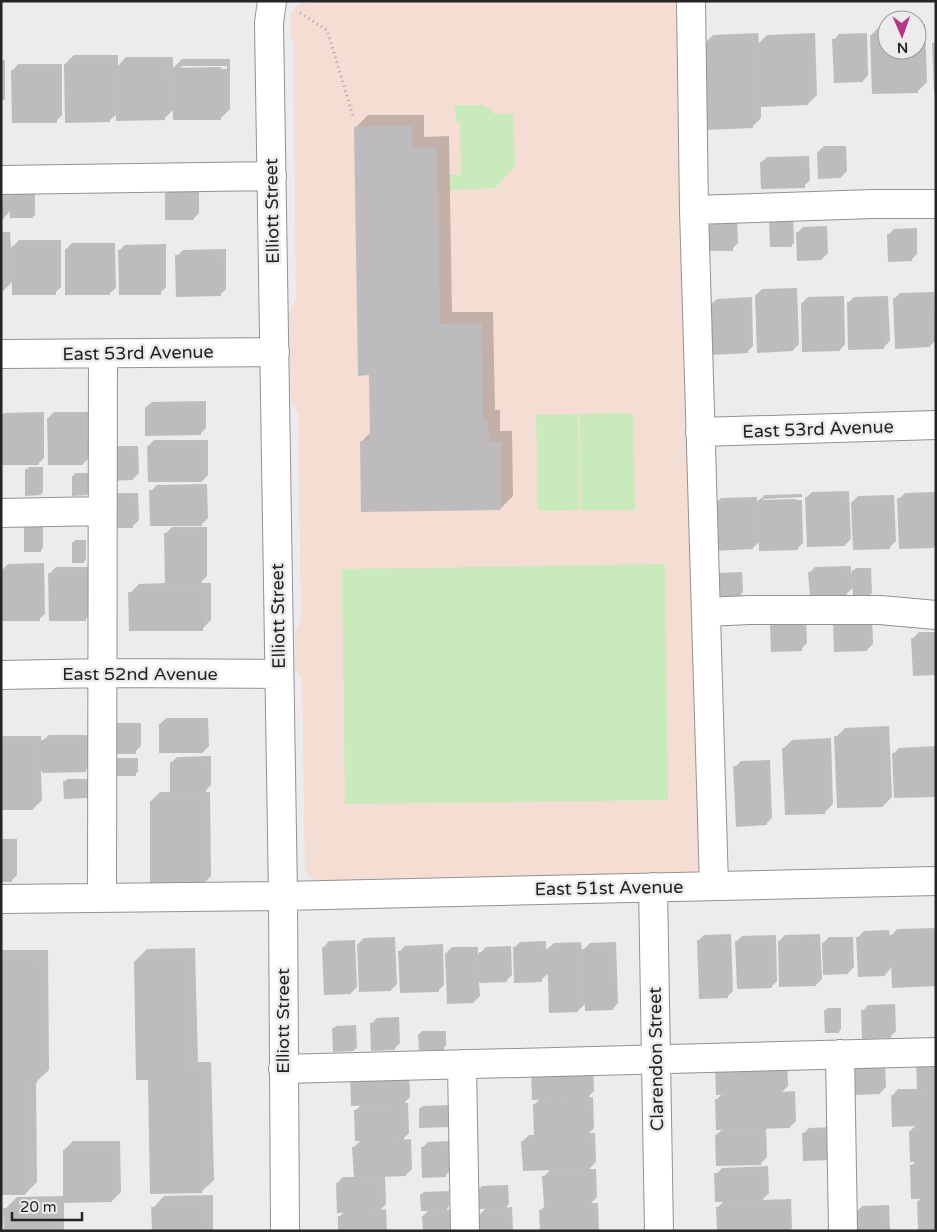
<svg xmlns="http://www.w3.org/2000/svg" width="937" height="1232" font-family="'Varela Round',sans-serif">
<rect width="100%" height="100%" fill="#eeebef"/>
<path fill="#f4ddd2" d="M336 1H680L700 869 697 872 321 881 315 880 309 876 305 869 302 680 301 677 295 669V632L301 620 298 413 291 401 290 385 289 313 296 300 293 42 290 34V16L295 7 302 3Z"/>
<path fill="#c9ebbb" d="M455 105H483L495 114H513L515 166 495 188 450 190 449 175H461L460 123 456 122Z
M633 413 635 510H581L580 414Z
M578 414 580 510 538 511 536 415Z
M665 564 668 800 345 804 342 569Z"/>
<path fill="#0003" fill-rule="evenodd" d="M925 24 927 82 918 91 871 35 880 26H887V50H917V25Z
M758 33 759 43 767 35 815 33 817 95 808 104 761 106V118L752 127 704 44 713 35Z
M867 33 868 75 863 81 834 40 839 34Z
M74 55H118V66L126 57H173V68L182 59H230V109L221 118 174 109 164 119 118 113 109 121 65 64ZM181 66H227V69H181Z
M1 60H5V99L1 102Z
M18 64H62V115L56 121 13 70Z
M368 115H424V137L449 136 452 312H493L495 410H500V431H512L513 496 501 508 361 442 371 432 370 374 356 127Z
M824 146H846L847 171 841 177 818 152Z
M809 156 810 180 804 186 761 163 767 157Z
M1 185H8V196L13 191H35V215L32 217 11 210 3 219H1Z
M172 187H199V213L193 219 166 193Z
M793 217 794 243 791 245 771 246Z
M737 219 738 243 732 249 709 226 715 220Z
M827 226 828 253 822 259 797 233 803 227Z
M917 228V254L911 260 888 235 894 229Z
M1 232H10L11 249 19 240H61V287L55 293 13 281 1 293Z
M72 243H115L116 288 110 293 66 249Z
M166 244V287L160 293 119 251 125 245Z
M226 249V289L220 295 177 256 183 250Z
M797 288 799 344 793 350 756 295 762 289Z
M934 292 936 340 930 346 894 299 900 293Z
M844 296 845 344 840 350 802 303 808 297Z
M888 296 890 341 884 347 848 303 854 297Z
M752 297 753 346 747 352 711 304 717 299Z
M206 401V428L200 434 146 407 152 402Z
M44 412V458L38 464H1V416L4 413Z
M54 412H89V458L83 464 48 418Z
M154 440H208V475L202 481 148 446Z
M115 446H138L139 473 133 479H109Z
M29 467H43V492L41 494 26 470Z
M75 473H89L90 491 87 494 73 476Z
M207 484 208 518 202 524 151 491 157 485Z
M849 491 851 539 845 545 806 498 812 492Z
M936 492V544L933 547 899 499 905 493Z
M115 493H138L139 520 133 526H109Z
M802 494V497L763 499V501L802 500 803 543 797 549 760 541 753 548 715 504 721 498 757 497V502L765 495Z
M894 495 896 541 890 547 852 502 858 496Z
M28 525H43V548L40 551 25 528Z
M172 527H207V576L200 583H211V620L202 629 130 593 139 584 166 583V533Z
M75 540H86V560L83 562 73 543Z
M44 563 45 614 39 619 2 570 8 564Z
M851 566V573L856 568H871L872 593 869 596 854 587 846 594 809 573 815 567Z
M56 567H91L92 613 86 619 50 573Z
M742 572 743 592 740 595H716L718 573Z
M872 615 873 644 867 650 835 651Z
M806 617 807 643 801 649 771 624 777 618Z
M919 632H936V674L913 638Z
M166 718H208L209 746 203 752 160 724Z
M117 723H141V746L135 752 111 729Z
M889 726 892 797 883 806 836 737 845 728Z
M49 735H91V765L85 771H41L42 800 33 809H1V738L4 736H41V742Z
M831 738 833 804 824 813 783 749 792 740Z
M936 746V796L893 754 899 748Z
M211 756V785L204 792H210L211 876 202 885 151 801 160 792H172L171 763 177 757Z
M117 758H138V772L135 774 115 760Z
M770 760 772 818 766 824 735 767 741 761Z
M67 779H90V794L88 797 65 782Z
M1 839H17V875L11 881H1Z
M936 928V984L892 967 885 975 858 937 864 931 889 930 890 937 897 929Z
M731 934 733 991 727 997 698 941 704 935Z
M820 934 822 979 816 985 779 941 785 935Z
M776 935 777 981 771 987 736 942 742 936Z
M395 937 397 984 391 990 358 944 364 938Z
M829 937H853L854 967 848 973 823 943Z
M355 940 357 987 351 993 324 947 329 941Z
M546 941V950L554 943 581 942 582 951 590 943 616 942 618 1003 613 1009 586 1003 578 1011 549 973 541 980 514 948 520 942Z
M443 944 444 985 438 991 399 952 405 946Z
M511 946 512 975 506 981 479 982 480 996 474 1002 446 953 452 947H478V955L486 947Z
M195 948 198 1062H211L214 1180 202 1191 135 961 147 949Z
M1 950H48L49 1070 36 1082 37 1182 25 1194H1Z
M895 1004 896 1031 890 1037 863 1011 868 1005Z
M828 1008H841V1029L839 1032 825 1011Z
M399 1017 400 1043 394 1049 371 1024 377 1018Z
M356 1025 357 1048 354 1050 333 1029 336 1026Z
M422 1031H446V1046L443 1048 419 1034Z
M787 1055 788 1086 782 1092 795 1091 796 1121 790 1127H766L767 1157 761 1163 716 1135 723 1129 716 1100 722 1094Z
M936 1055V1231H923L925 1229 918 1201 922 1197 911 1166 916 1161 910 1131 917 1124 893 1095 898 1089H918Z
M593 1060 594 1091 588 1097H593L594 1128 589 1133H595L596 1162 589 1169H596L597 1197 591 1203H598L599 1231H541L540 1211 545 1206 544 1176 551 1169 523 1141 529 1135H535L534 1105 540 1099Z
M885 1063 886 1087 880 1093 855 1070 861 1064Z
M409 1068 410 1097 404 1103H408L409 1133 402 1140 411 1139 412 1169 406 1175 385 1176 386 1204 380 1210 386 1209 387 1231H340L339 1217 345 1211 337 1183 343 1177H355L354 1147 361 1140 355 1111 361 1105Z
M451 1105V1123L449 1126 420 1108 423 1106Z
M836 1127 837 1153 803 1134 809 1128Z
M73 1141H120L121 1192 112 1201 64 1202V1231H5V1209L17 1197 65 1196 64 1150Z
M450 1141 451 1170 445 1176 422 1148 428 1142Z
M768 1166 769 1193 762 1200 791 1199 792 1228 789 1231H718V1207L724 1201 716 1174 722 1168Z
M508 1185 509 1204 505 1208 512 1207 513 1231H480V1214L487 1207 479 1189 482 1186Z
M449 1191V1206L446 1210 455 1209 456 1231H424L423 1216 430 1209 422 1194 424 1192Z
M213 1195V1231H153V1208L164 1196Z
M889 1205 890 1230 889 1231H857L856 1212 862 1206Z"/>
<path fill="#bebbbf" d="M887 34V50H917L918 93 872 94 870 35Z
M862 38 863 82 834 83 832 39Z
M750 41 753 128 706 130 703 43Z
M806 41 808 105 759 107 757 43Z
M932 43H936V92H934Z
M109 63 110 122 65 123 64 64Z
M164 65 165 120 116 121V66Z
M221 67V120H173L172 68Z
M57 69V123H12L11 70Z
M412 126V148L437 147 440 324 482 323 483 421H488L489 442H501V510L361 512 360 441H370L369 375 358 376 354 127Z
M841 151V178L818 179 817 152Z
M804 161 805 188 761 189 760 162Z
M194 192V220H165V193Z
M9 193H33V218H10Z
M1 194H3V220H1Z
M791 219 792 247H770L769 220Z
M732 224 733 251H709L708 225Z
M821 231 822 260 797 261 796 232Z
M911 233 912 261 888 262 887 234Z
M55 245 56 295H12V246Z
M110 248V295H65V249Z
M160 249 161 295H119L118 250Z
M175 255H220L221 296 176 297Z
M791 293 793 351 757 353 755 295Z
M929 297 930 347 895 349 893 298Z
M838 301 840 351 802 352 801 303Z
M883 301 884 349 848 350 847 302Z
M746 303 748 353 712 355 710 304Z
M200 406 201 435 145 436V407Z
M83 417V465H48L47 418Z
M1 418H38L39 465H1Z
M202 445V482H148L147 446Z
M107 451H133V480L108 481Z
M25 469 41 470V495L25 496Z
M87 475V495L72 496V476Z
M149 490H202V526H150Z
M844 496 845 546 807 547 805 497Z
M932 497 934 548 899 549 897 498Z
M108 498H133V528H108Z
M796 499 798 550 759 551 758 500Z
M889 500 890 549 853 550 851 502Z
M751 502 753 549 715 551 713 503Z
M24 527H41V552H24Z
M201 532 202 583 165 584 164 533Z
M72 542H84V563H72Z
M1 569H39L40 621H1Z
M852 570H869L870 597H853Z
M846 571 847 596 810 597 808 572Z
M86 572V621H49L48 573Z
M740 574 741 596 715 597 714 575Z
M202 591 203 631H129L128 592Z
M866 620 867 651 834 652 833 621Z
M801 622 802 651 771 652 770 624Z
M936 637V675L913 676 911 638Z
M203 723V753H159V724Z
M136 728V754H111L110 729Z
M881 735 883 807 837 808 834 736Z
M41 740H86V772L42 773Z
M1 744H33V810H1Z
M823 747 825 814 785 815 782 748Z
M936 752V797L894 798 892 753Z
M113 760H136V776H113Z
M170 762H205L206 792H170Z
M765 765 767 825 736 827 733 766Z
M63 781H88V798L64 799Z
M202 800V886L150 887V801Z
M1 844H12V882H1Z
M934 933 936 986 892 988 890 935Z
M884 936 885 976 858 977 856 937Z
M726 939 728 998 699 999 697 940Z
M815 939 816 986 779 987 778 941Z
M770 940 772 988 737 989 735 941Z
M847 942 848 974 823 975 822 943Z
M390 943 391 991 359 992 357 944Z
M350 946 351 994 324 995 322 947Z
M541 946 542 982 514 983 513 947Z
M576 947 578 1012 549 1013 547 948Z
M611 948 613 1010 585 1011 582 949Z
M437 950 439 992 400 993 398 951Z
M506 951 507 982 480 983 479 952Z
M473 952 474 1003 447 1004 445 953Z
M184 960 186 1074 200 1073 202 1193 150 1194 148 1080H136L134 961Z
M1 961H37V1083H25V1195H1Z
M890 1009 891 1038 862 1039 861 1010Z
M824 1010H838L839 1033H825Z
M394 1022 395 1050 371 1051 370 1023Z
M332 1028H354V1051L333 1052Z
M443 1033 444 1050H419L418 1034Z
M936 1060V1088L917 1089 916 1061Z
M781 1061 782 1093 716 1095 715 1063Z
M588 1065 589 1098 532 1100 531 1067Z
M880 1068V1094L855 1095 854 1069Z
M404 1073 405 1104 351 1106 350 1075Z
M936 1093V1125L892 1127 891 1095Z
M789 1097 790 1128 716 1130 715 1099Z
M588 1102 589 1135 534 1137 533 1104Z
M449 1107V1127L419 1128V1108Z
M403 1108 404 1140 355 1141 354 1110Z
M936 1130V1162H910L909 1131Z
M831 1132 832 1160 803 1161 802 1133Z
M760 1133 761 1165 716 1166 715 1135Z
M589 1138 590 1169 523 1171 521 1141Z
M405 1145 406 1176 354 1178 352 1147Z
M421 1147H444L446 1177 422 1178Z
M112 1149V1202L63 1203V1150Z
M936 1164V1198L911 1199 910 1165Z
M762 1172 763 1201 715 1202 714 1173Z
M591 1174 592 1204 544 1206 542 1176Z
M379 1181 380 1211 337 1213 336 1183Z
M506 1187 507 1208 479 1209 478 1188Z
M446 1193 447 1210 421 1211 420 1194Z
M936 1200V1229L918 1230 917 1201Z
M786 1205V1231H717L716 1207Z
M202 1206V1231H152L151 1207Z
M3 1208H52V1231H4Z
M593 1208 594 1231H540L539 1210Z
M855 1211H883L884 1231H856Z
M507 1213V1231H479L478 1214Z
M381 1215 382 1231H338V1216Z
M449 1215 450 1231H423L422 1216Z"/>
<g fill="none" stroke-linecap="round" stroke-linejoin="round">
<defs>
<path id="minor" d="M272 1 269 23 283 896 285 1231
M691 1 694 210 714 886
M1 180 272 176
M694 210 873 204H936
M1 354 275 352
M700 432 936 425
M1 513 102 511
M706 612 749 610H880L936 615
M1 675 103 673 278 674
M653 887 659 1231
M102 898 103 354
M1 899 283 896 936 881
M840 1054 843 1231
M462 1064 465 1231
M283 1069 936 1052"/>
</defs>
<use href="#minor" stroke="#949195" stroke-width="30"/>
<path stroke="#a3a1a4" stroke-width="3" stroke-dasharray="1 4" stroke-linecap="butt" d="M300 13 327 30 353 116"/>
<use href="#minor" stroke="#fff" stroke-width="28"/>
</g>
<g text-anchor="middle" stroke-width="5" stroke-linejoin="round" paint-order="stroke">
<g font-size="18" fill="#242325" stroke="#eeebef">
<text transform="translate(272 211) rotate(-91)" y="6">Elliott Street</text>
<text transform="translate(138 353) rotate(-1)" y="6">East 53rd Avenue</text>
<text transform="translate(818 429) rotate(-2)" y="6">East 53rd Avenue</text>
<text transform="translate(278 616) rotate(-91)" y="6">Elliott Street</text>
<text x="140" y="680">East 52nd Avenue</text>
<text transform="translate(609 888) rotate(-1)" y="6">East 51st Avenue</text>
<text transform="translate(283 1021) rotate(-90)" y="6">Elliott Street</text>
<text transform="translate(656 1059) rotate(-91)" y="6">Clarendon Street</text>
</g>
</g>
<rect width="937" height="1232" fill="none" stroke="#242325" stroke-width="5"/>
<g transform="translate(902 35) rotate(178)"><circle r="24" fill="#eeebef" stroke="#9d9b9e"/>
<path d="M0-4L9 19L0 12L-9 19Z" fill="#b43786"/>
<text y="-8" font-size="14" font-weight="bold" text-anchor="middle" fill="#242325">N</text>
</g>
<path d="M12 1212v8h70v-8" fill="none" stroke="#242325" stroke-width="2.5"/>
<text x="20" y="1212" font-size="15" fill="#242325" stroke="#eeebef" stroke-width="4" paint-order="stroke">20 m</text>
</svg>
